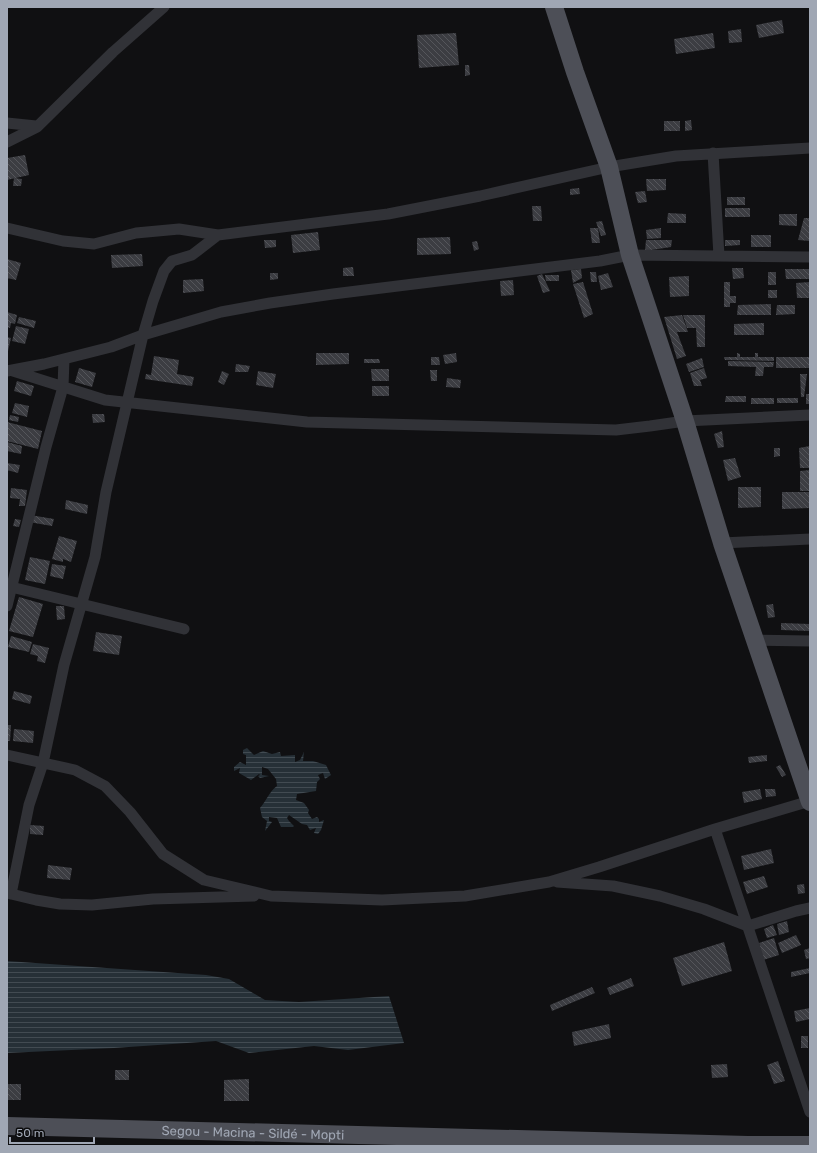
<svg xmlns="http://www.w3.org/2000/svg" width="817" height="1153" font-family="Rubik,sans-serif">
<defs>
<pattern id="water-rules" width="6" height="5" patternUnits="userSpaceOnUse"><rect width="6" height="5" fill="#263037"/><path d="M0 2.5h6" fill="none" stroke="#424b52"/></pattern>
<pattern id="building-back-hatch" width="6" height="6" patternUnits="userSpaceOnUse"><rect width="6" height="6" fill="#3c3d42"/><path d="M-1 5l2 2M0 0l6 6M5-1l2 2" fill="none" stroke="#55565b"/></pattern>
</defs>
<rect width="100%" height="100%" fill="#101012"/>
<path fill="url(#water-rules)" d="M247 748 254 755 263 751 272 754 280 752 281 756 295 755V762L300 760 304 752 303 761H313L326 765 331 775 325 779 323 773 318 775 320 779 317 782 316 791 297 794 296 800 304 803 309 810 308 813 312 819 317 817 319 819V822L324 820 321 830 318 834 314 833 316 828 310 830 307 825 302 824 289 815 287 818 289 821 294 826 293 827H281L277 818 269 817V821L272 822 265 831 267 821 262 817 260 808C267 800 269 792 277 786L276 779 268 769 262 767V775L269 776 260 778 258 776 260 775 259 774 251 780 239 773 240 768 234 771V767L240 762 246 765V755L243 754V750Z
M7 961 206 975 229 979 265 1000 299 1002 389 996 404 1043 348 1050 314 1046 249 1053 216 1041 114 1048 7 1053Z"/>
<path fill="url(#building-back-hatch)" d="M782 20 784 33 759 38 756 25Z
M741 29 742 42 729 43 728 31Z
M456 33 459 65 419 68 417 35Z
M713 33 715 48 676 54 674 39Z
M465 65H469L470 75 465 76Z
M691 120 692 130 685 131V121Z
M664 121H680V131H664Z
M25 155 29 175 7 180V158Z
M14 178 22 179 21 186H13Z
M646 179H666V190L647 191Z
M579 188 580 194 570 195V189Z
M645 191 647 202 638 203 635 192Z
M727 197H745V205H727Z
M532 206H541L542 221H533Z
M725 208H750V217H725Z
M668 213 686 214V223H667Z
M779 214H797V226L779 225Z
M804 218H810V241L798 240Z
M602 221 606 235 601 236 596 222Z
M590 228H598L600 243H592Z
M661 228V238L647 239 646 230Z
M318 232 320 250 293 253 291 235Z
M751 235H771V247H751Z
M450 237 451 254 417 255V238Z
M264 240H276V247L265 248Z
M646 240H672L671 247 645 251Z
M725 240H740V245L725 246Z
M477 241 479 249 474 251 472 242Z
M142 254 143 266 112 268 111 255Z
M7 259 21 263 16 280 7 278Z
M353 267 354 276H343V268Z
M732 268H743L744 278 733 279Z
M581 269 582 278 573 283 571 270Z
M785 269H810V279H786Z
M590 272H596L597 282H591Z
M768 272H776V285H768Z
M270 273H278V279L270 280Z
M608 273 613 287 601 290 598 276Z
M542 274 550 291 543 293 537 276Z
M545 275H559V281H546Z
M689 276V296L670 297 669 277Z
M203 279 204 291 183 293V280Z
M513 280 514 295 501 296 500 281Z
M583 282 593 314 584 318 573 284Z
M724 282H730V296H736V303H730V307H724Z
M810 282V298H797L796 283Z
M768 290H777V298H768Z
M771 304V315H737L738 305Z
M777 305H795V314L776 315Z
M7 312 17 315 15 324 11 323 10 328 7 327Z
M682 315 688 332H677L686 356 677 359 664 317Z
M683 315H705V347H697L696 328H687Z
M19 317 36 321 34 328 17 323Z
M764 323V335H734V324Z
M16 326 29 329 25 344 12 341Z
M7 337 11 338 8 351H7Z
M316 353H349V364L316 365Z
M456 353 457 362 445 364 443 355Z
M737 353 740 354V357H755V353H758V357H774V361L725 360 724 357H737Z
M154 356 179 360 177 374 194 377 192 386 145 379 146 374 151 375Z
M431 357H439L440 365H431Z
M776 357H810V368H776Z
M702 358 704 367 689 372 686 364Z
M364 359H379L380 363H364Z
M728 361 774 362 773 367H764L763 376H755L756 367 728 366Z
M236 364 250 366 248 372H235Z
M79 368 96 373 92 387 75 382Z
M704 368 707 378 700 380 702 386H694L690 373Z
M371 369H389V381H372Z
M430 370H437V381H431Z
M222 371 229 374 224 385 218 382Z
M258 371 276 374 273 388 256 385Z
M800 374H807L804 397H801Z
M447 378 461 380 460 388 446 387Z
M17 381 34 386 31 396 14 391Z
M372 386H389V396H372Z
M806 394H810V404H806Z
M726 396H746V402H725Z
M751 398H774V404H751Z
M777 398H798V403H777Z
M15 403 29 406 27 417 12 413Z
M92 414H104L105 422 93 423Z
M10 415 19 417 18 422 9 420Z
M7 422 42 431 38 449 7 441Z
M722 431 724 447 718 448 714 434Z
M7 442 22 446 21 454 7 451Z
M810 446V468H800L799 448Z
M774 448H780V456L774 457Z
M735 458 741 477 728 481 723 460Z
M7 463 20 465 18 473 7 470Z
M810 470V491H800V471Z
M738 487H761V507L738 508Z
M11 488 27 490 25 506H19L20 499 10 498Z
M782 492H810V508L782 509Z
M66 500 88 505 87 514 65 509Z
M30 515 54 519 52 526 29 522Z
M15 519 21 520 19 527 13 526Z
M59 536 77 541 71 562 63 559V562L52 559Z
M30 557 50 561 45 584 25 580Z
M52 564 66 566 63 579 50 576Z
M19 597 43 604 33 637 9 631Z
M773 604 775 617 768 618 766 605Z
M56 606H64L65 619 57 620Z
M781 623 810 624V631L781 630Z
M96 632 122 636 119 655 93 651Z
M11 636 32 642 29 652 8 647Z
M33 644 49 648 45 663 37 661 38 656 30 654Z
M14 691 32 696 30 704 12 699Z
M7 725H11L10 741H7Z
M14 729 34 731 33 743 13 741Z
M767 755V761L749 763 748 757Z
M780 765 786 775 782 777 776 767Z
M760 789 762 799 744 803 742 792Z
M765 789H775L776 796 766 797Z
M30 825 44 826 43 835 30 834Z
M771 849 774 863 744 870 741 856Z
M48 865 72 868 70 880 47 878Z
M764 876 768 887 747 894 743 882Z
M804 884 805 893 798 894 797 885Z
M787 921 789 932 779 935 777 924Z
M773 925 777 935 767 938 764 929Z
M796 935 801 945 782 953 778 943Z
M774 938 779 955 763 960 759 943Z
M724 942 732 971 682 986 673 958Z
M810 948V958L806 959 804 950Z
M810 968V973L791 977V972Z
M631 978 634 986 610 995 607 988Z
M592 987 595 993 552 1011 550 1005Z
M810 1008V1019L796 1022 794 1011Z
M609 1024 611 1038 574 1046 572 1032Z
M801 1036H808V1048H801Z
M778 1061 785 1081 774 1084 767 1065Z
M727 1064 728 1077 712 1078 711 1065Z
M115 1070H129V1080H115Z
M249 1079V1101H224V1080Z
M7 1084H21V1100H7Z"/>
<g fill="none" stroke-linecap="round" stroke-linejoin="round">
<path stroke="#313237" stroke-width="11" d="M7 123 36 126
M7 142 37 127 113 52 164 7
M713 153 719 256
M7 228 63 241 94 244 136 233 179 229 218 235 388 214 480 196 609 167 676 156 810 148
M7 371 44 364 111 347 143 335 221 312 270 303 333 294 600 261 630 255 810 257
M13 371 105 400 307 422 616 430 650 426 685 421 810 415
M722 543 810 539
M7 586 184 629
M7 606 46 447 63 387 64 359
M755 640 810 641
M7 755 75 770 105 786 130 812 163 854 204 880 271 896 382 900 465 896 549 882 599 867 715 829 810 801
M715 829 810 1112
M557 882 613 886 660 896 704 909 748 926 796 911 810 908
M7 893 36 900 60 904 92 905 153 899 254 896
M11 894 29 805 43 763 64 665 95 557 106 492 143 335 153 301 164 271 172 261 192 255 218 235"/>
<g stroke="#4d4f57" stroke-width="18">
<path d="M554 7 575 72 609 167 630 255 685 421 722 543 810 802"/>
<path id="s1" d="M7 1126 748 1145H810"/>
</g>
</g>
<g text-anchor="middle" stroke-width="3.5" stroke-linejoin="round" paint-order="stroke">
<g font-size="13" fill="#a0a7b4" stroke="#0c0c0d">
<text dy="5" stroke="none"><textPath href="#s1" startOffset="246">Segou - Macina - Sildé - Mopti</textPath></text>
</g>
</g>
<rect width="817" height="1153" fill="none" stroke="#a0a7b4" stroke-width="16"/>
<path d="M10 1137v6h84v-6" fill="none" stroke="#a0a7b4" stroke-width="2"/>
<text x="16" y="1137" font-size="12" fill="#a0a7b4" stroke="#0c0c0d" stroke-width="3" paint-order="stroke">50 m</text>
</svg>
